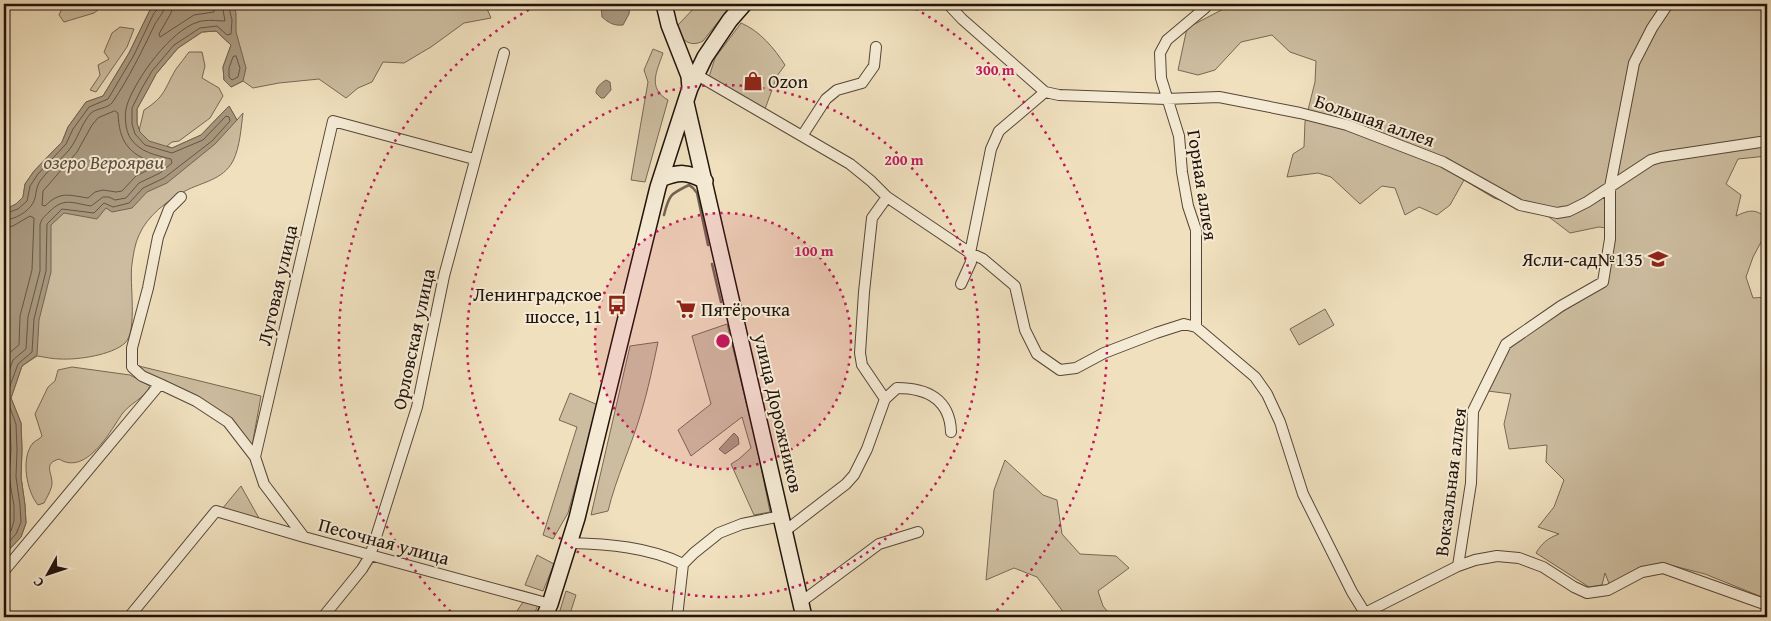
<svg xmlns="http://www.w3.org/2000/svg" width="1771" height="621" font-family="'Gentium Book Plus',serif">
<rect width="100%" height="100%" fill="#f0e0be"/>
<filter id="stains"><feTurbulence type="fractalNoise" baseFrequency=".004" numOctaves="4"/><feColorMatrix values="0 0 0 0 .2 0 0 0 0 .09 0 0 0 0 .02 0 0 0 .5 -.17"/></filter>
<radialGradient id="worn" r=".72"><stop offset=".6" stop-color="#630" stop-opacity="0"/><stop offset="1" stop-color="#630" stop-opacity=".3"/></radialGradient>
<path fill="#cdbda0" stroke="#776856" d="M64 4H106L94 13 64 22 59 15Z
M156 4H485L491 18 464 23 431 47 404 63 383 62 372 82 358 88 346 98 319 79 279 83 253 88 243 81 231 87 224 80 223 67 231 45 216 31 202 32 178 48 156 74 137 109V123L139 131 144 110C166 96 164 89 176 69 180 63 185 58 189 52H202L205 66 202 78 219 88 223 96 210 118 179 141 172 142 167 146 172 148 201 135 229 106 237 120 243 113C241 128 240 147 233 161 223 180 202 182 185 191 168 200 147 216 139 235 135 243 133 256 132 264 129 282 138 331 125 343 112 355 78 360 60 359 52 359 45 357 37 356L22 366 11 398 21 423 22 450 21 477 25 505 26 523 21 537 4 555V210L16 204 23 197 25 184 34 171 62 142 68 127 86 102 103 96 129 53 150 10Z
M698 4H732L703 41C690 48 680 40 677 26Z
M1233 4H1767V128L1763 134 1767 133V156L1738 159 1726 184 1741 195 1736 216C1749 210 1756 208 1767 219V231L1753 257 1746 277 1753 298 1767 297V599L1705 574 1662 563 1638 568 1610 586 1605 573 1602 585 1589 587 1536 553C1542 543 1548 538 1559 534L1538 527 1554 507 1564 480 1546 462 1547 445 1509 449 1504 424 1511 394 1488 391 1511 343 1606 285 1613 229 1599 227 1570 233 1549 217 1494 198 1464 180 1450 205 1437 215 1419 207 1405 215 1395 188 1382 186 1360 204 1331 177 1318 173 1287 177 1293 154 1304 147 1305 122 1315 82 1316 61 1290 52 1272 35 1241 42 1215 70 1198 75 1178 70 1187 28Z
M741 23C760 31 774 48 785 65L777 76 765 109 709 77 715 58Z
M120 27 134 29 127 47 96 92 90 90 100 75 98 65 109 59 104 52 112 33Z
M653 49 663 53C657 71 647 88 668 100L645 182 631 180 648 82 644 70Z
M1325 309 1334 325 1299 345 1290 329Z
M727 324 757 447 770 512 754 515 731 464 739 459 751 448 742 417 691 456 678 430 711 404 692 336Z
M658 342C653 366 648 390 641 413 631 447 616 478 608 511L591 515 630 346Z
M139 366 261 396 252 446 230 419 143 373Z
M72 367 130 375 150 386C144 399 130 403 122 414 110 432 86 476 59 459 43 464 52 472 52 483 52 489 47 497 44 503L38 505C27 492 20 458 33 443 36 440 40 439 42 436L35 414 48 387 55 381 58 370Z
M570 393 598 405 568 513 553 539 543 535 577 427 559 420Z
M1005 460 1043 495 1057 500 1062 534 1080 554 1116 556 1129 568 1098 591 1103 606 1112 617H1067L1037 577 1014 568 986 580 994 490Z
M241 486 260 520 222 509Z
M537 555 554 564 543 591 525 585Z
M566 591 576 595 569 617H558Z
M523 602 538 605 533 617H513Z"/>
<path fill="#aa9a81" stroke="#736452" d="M156 4H233L236 13V32L246 68 243 81 231 87 224 80 223 67 231 45 216 31 202 32 178 48 156 74 147 91 137 109V123L140 132 149 141 172 148 201 135 229 106 237 120 215 144 167 183 147 192 132 208 112 212 106 208 97 219 64 213 51 225V272L39 320 37 355 22 366 11 398 21 423 22 450 21 477 25 505 26 523 21 537 4 555V210L16 204 23 197 25 184 34 171 62 142 68 127 86 102 103 96 129 53 150 10Z
M601 4H630L629 14 623 25C614 26 609 23 602 17Z
M606 80 610 82 611 90 604 98H601L596 93C596 87 601 83 606 80Z
M734 433 738 437 739 444 725 454 719 449Z"/>
<g fill="none" stroke-linecap="round" stroke-linejoin="round">
<path stroke="#665646" stroke-width="1" d="M173 4 171 13 159 34 160 37 194 15 214 12V4
M236 56 240 68 238 77 232 80 229 77V68L233 57Z
M115 111 118 113C119 141 128 154 155 163L156 166 136 176 122 191 116 192 103 190 95 192 88 198C68 195 60 191 45 206L42 205 43 191 77 152 92 125 98 118Z
M4 214 18 209 27 201 30 186 38 174 66 144 73 129 89 107 108 99 134 55 154 13 159 8V4
M4 220C14 220 28 212 33 203 37 196 35 189 40 181 48 170 60 161 69 150 78 139 81 124 91 113 97 108 106 109 112 103 129 78 142 51 155 24 159 17 165 12 165 4
M4 228 13 226 30 216 34 218 32 270 20 316 19 345 8 354 4 363
M4 385 13 360 26 349 28 317 40 271V225C41 219 45 216 49 212 64 197 72 203 91 206L103 197H109L115 200 126 198 139 183 160 173 172 163 171 159C155 155 140 152 131 139 125 131 124 114 127 105 136 78 171 30 198 22 207 19 217 21 225 21L222 4
M4 410 10 425 11 450 9 477 14 506V521L11 531 4 538
M4 547 16 534 21 522 20 505 16 477 17 450 16 424 6 397 18 364 32 352 34 319 46 271 47 224 62 209 94 213 104 203 113 207 129 203 143 188 164 178 212 141 230 121 229 117 226 116 203 140 172 153 145 145 135 134 132 124V108L142 88 152 71 174 45 200 28 217 26 227 35 231 34 232 20 228 4"/>
<path stroke="#736452" stroke-width="2.5" d="M664 215C669 195 670 194 689 185L693 188 697 193 708 245
M712 264 721 302"/>
<defs>
<path id="street" d="M948 4 962 19 1045 92 1059 95 1166 99 1219 97 1300 113 1347 125 1443 162 1520 205 1557 213 1569 211 1587 202 1651 160 1661 157 1767 141
M1202 4 1205 8 1167 40 1160 53 1161 78 1179 136 1182 172 1188 206 1196 230V327L1255 377 1267 394 1280 422 1303 494 1352 592 1365 613
M697 75 850 164 871 181 887 197 970 253 983 259 1015 286 1025 330 1037 354 1060 370 1076 368 1104 353 1156 333 1184 324 1196 327
M802 136 826 99 837 90 862 83 874 66 876 47
M961 284 971 262 970 253 991 149 999 131 1045 92
M160 384 196 401 228 422 255 457 264 484 304 537 550 604
M885 399 862 365 860 353 864 292 872 218 887 197
M255 457 333 121 474 159
M785 531 846 484 854 475 867 449 885 399 897 388C927 388 950 399 951 432
M570 543C608 544 649 547 683 564
M1458 566 1471 483 1473 411 1506 344 1561 306 1603 282 1610 239V187L1634 63 1652 28 1668 4
M4 571 160 384 142 376 132 367V348L148 288 158 237 169 209 181 197
M801 602 879 544 918 532
M129 617 216 511 304 537
M323 617 362 569 370 556 417 407 444 276 504 53
M677 617 683 564 694 553 719 533 742 524 781 516
M1361 617 1365 613 1458 566 1475 560 1497 556 1519 558 1543 567 1574 587 1587 593 1608 590 1642 572 1663 568 1767 605"/>
<path id="secondary" d="M664 4 669 25 689 76 690 88
M686 103 804 617
M661 179C679 171 688 172 705 181
M544 617 550 604 577 518 658 187 690 88 705 57 730 20 744 4"/>
</defs>
<use href="#street" stroke="#554638" stroke-width="12"/>
<use href="#secondary" stroke="#21130b" stroke-width="18"/>
<use href="#street" stroke="#f5ebd5" stroke-width="10"/>
<use href="#secondary" stroke="#f5ebd5" stroke-width="15"/>
</g>
<circle cx="723" cy="341" r="128" fill="#c2185b" fill-opacity=".12"/>
<g fill="none" stroke="#c2185b" stroke-width="2.5" stroke-dasharray="2.5 5">
<circle cx="723" cy="341" r="128"/>
<circle cx="723" cy="341" r="256"/>
<path d="M456 617A384 384 0 0 1 537 5M909 5A384 384 0 0 1 990 617"/>
</g>
<defs>
<symbol id="shop-bare" viewBox="-9 -9 18 18"><path d="M-5-2.5h2.3a2.7 3.5 0 0 1 5.4 0H5L5.5 6h-11ZM-1.5-2.5h3a1.5 2.3 0 0 0-3 0Z" fill="#8f2418" stroke="#f5ebd5" stroke-width="2.5" paint-order="stroke"/></symbol>
<symbol id="school-bare" viewBox="-9 -9 18 18"><path d="M0-5L7-2L0 1L-7-2ZM-4 1L0 2.5L4 1V4Q0 6-4 4Z" fill="#8f2418" stroke="#f5ebd5" stroke-width="2.5" paint-order="stroke"/></symbol>
<symbol id="bus-bare" viewBox="-9 -9 18 18"><path d="M-5-6H5V4H4V6H2V4H-2V6H-4V4H-5ZM-3.5-4V0h7V-4ZM-3.5 1.2v1.5H-2V1.2ZM2 1.2v1.5H3.5V1.2Z" fill="#8f2418" stroke="#f5ebd5" stroke-width="2.5" paint-order="stroke"/></symbol>
<symbol id="supermarket-bare" viewBox="-9 -9 18 18"><path d="M-6-5.5h2.5l.6 2H6L4.5 2H-2.5L-4.4-4H-6ZM-1.5 3.2a1.3 1.3 0 1 0 .1 0ZM3 3.2a1.3 1.3 0 1 0 .1 0Z" fill="#8f2418" stroke="#f5ebd5" stroke-width="2.5" paint-order="stroke"/></symbol>
</defs>
<g fill-rule="evenodd">
<use href="#shop-bare" x="739" y="67" width="28" height="28"/>
<use href="#school-bare" x="1644" y="245" width="28" height="28"/>
<use href="#bus-bare" x="603" y="291" width="28" height="28"/>
<use href="#supermarket-bare" x="672" y="295" width="28" height="28"/>
</g>
<g text-anchor="middle" stroke-width="4" stroke-linejoin="round" paint-order="stroke">
<g font-size="19" fill="#21130b" stroke="#f5ebd5" text-anchor="start">
<text x="768" y="88">Ozon</text>
<text x="1643" y="266" text-anchor="end">Ясли-сад№135</text>
<text x="602" y="301" text-anchor="end">Ленинградское<tspan x="602" dy="22">шоссе, 11</tspan></text>
<text x="701" y="316">Пятёрочка</text>
</g>
<g font-size="19" fill="#21130b" stroke="#f5ebd5">
<text transform="translate(1375 120) rotate(19)" y="7">Большая аллея</text>
<text transform="translate(1203 185) rotate(81)" y="7">Горная аллея</text>
<text transform="translate(277 285) rotate(-77)" y="7">Луговая улица</text>
<text transform="translate(413 339) rotate(-78)" y="7">Орловская улица</text>
<text transform="translate(779 413) rotate(77)" y="7">улица Дорожников</text>
<text transform="translate(1450 482) rotate(-83)" y="7">Вокзальная аллея</text>
<text transform="translate(384 541) rotate(15)" y="7">Песочная улица</text>
</g>
<g font-size="20" font-style="italic" fill="#5f5040" stroke="#f5ebd5">
<text x="104" y="169">озеро Вероярви</text>
</g>
</g>
<circle cx="723" cy="341" r="8" fill="#c2185b" stroke="#f5ebd5" stroke-width="2.5"/>
<g font-size="15" text-anchor="middle" font-weight="bold" fill="#c2185b" stroke="#f5ebd5" stroke-width="4" stroke-linejoin="round" paint-order="stroke">
<text x="995" y="75">300 m</text>
<text x="904" y="165">200 m</text>
<text x="814" y="256">100 m</text>
</g>
<rect width="1771" height="621" fill="none" stroke="#f0e0be" stroke-width="20"/>
<rect x="5" y="5" width="1761" height="611" fill="none" stroke="#21130b" stroke-width="2.5"/>
<rect x="10" y="10" width="1751" height="601" fill="none" stroke="#21130b"/>
<g transform="translate(48 574) rotate(230)" stroke="#f5ebd5" stroke-width="4" paint-order="stroke">
<path d="M0-4L9 19L0 12L-9 19Z" fill="#21130b"/>
<text y="-8" font-size="14" font-weight="bold" text-anchor="middle" fill="#21130b">С</text>
</g>
<rect width="100%" height="100%" filter="url(#stains)"/>
<rect width="100%" height="100%" fill="url(#worn)"/>
</svg>
